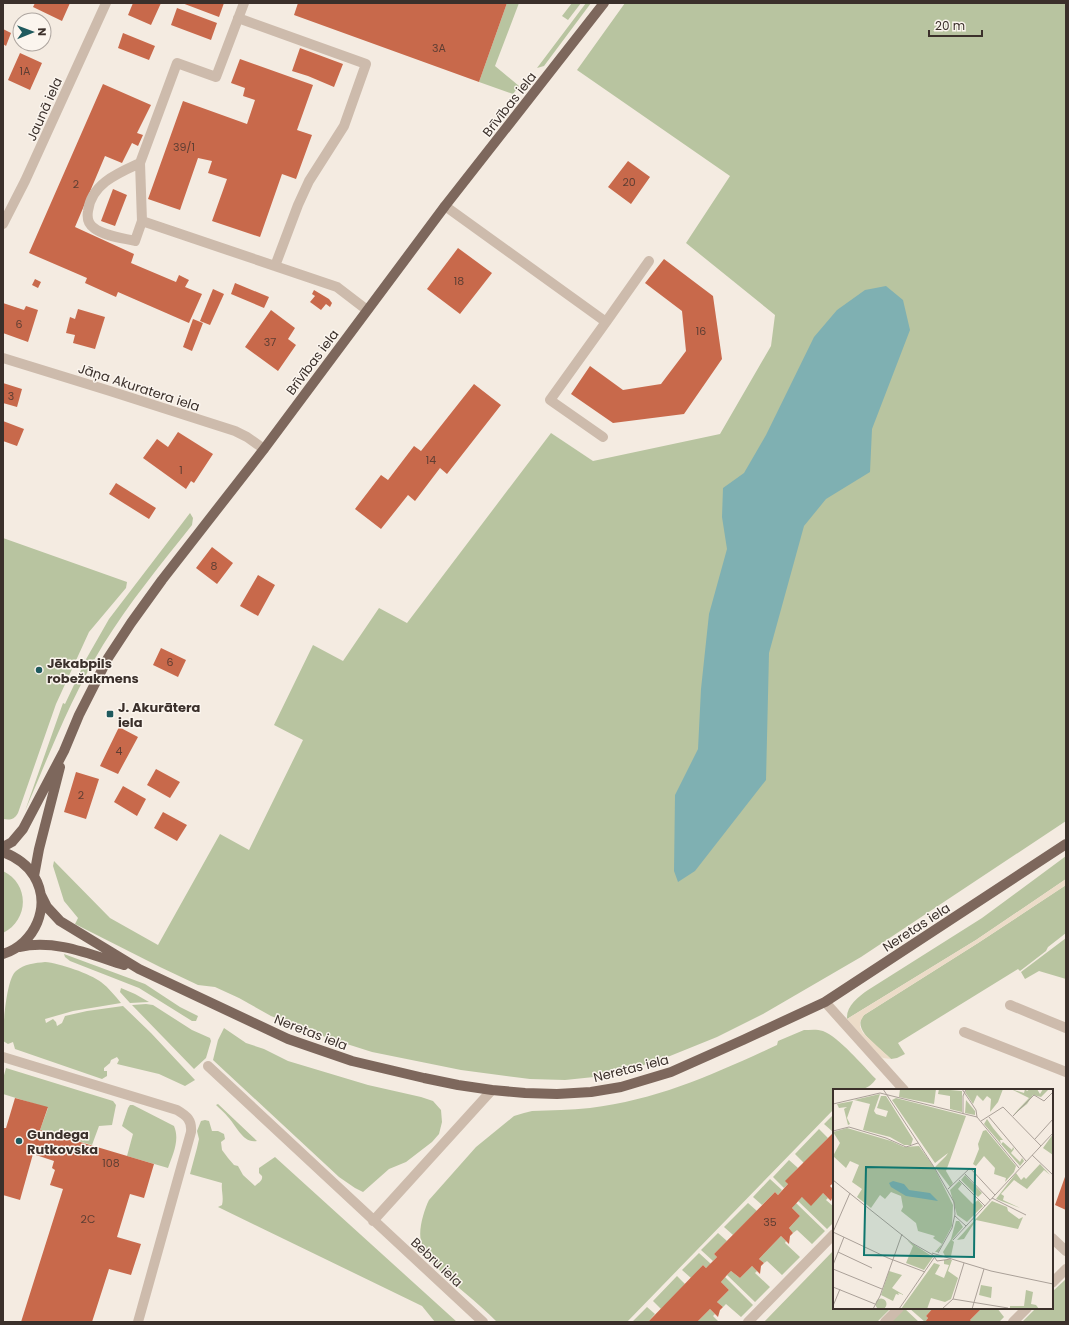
<svg xmlns="http://www.w3.org/2000/svg" width="1069" height="1325" font-family="Poppins,sans-serif">
<rect width="100%" height="100%" fill="#f4ebe1"/>
<path fill="#b8c4a0" d="M507 3H519L495 66 519 86 513 94 479 82Z
M572 3H581L568 20 562 16Z
M586 3H591L544 66 537 68Z
M625 3H1066V821L861 957 763 1014 717 1037 670 1056 632 1069 594 1077 565 1080 530 1079 461 1070 372 1052 328 1038 271 1016 239 998 215 987 198 985 160 967 75 924 78 918 64 901 53 866 54 861 110 918 158 945 220 834 249 850 303 740 274 725 313 645 343 661 379 608 407 623 551 433 593 461 720 434 771 346 775 315 686 243 730 176 577 70Z
M190 513 193 518 192 525C161 564 129 603 103 645 71 697 49 755 25 811L63 703 65 704 82 668H81L109 619Z
M3 538 127 582 126 588 89 632 56 704 18 813C14 820 10 820 3 819Z
M1066 856V879L976 940 847 1019C846 1006 858 997 868 990L982 918Z
M3 871C30 884 29 920 3 933Z
M1066 885V933L1048 947 1046 951 1020 971 1018 969 898 1043 905 1054 897 1058 891 1059C881 1049 850 1029 864 1015L978 943Z
M1066 938V979L1039 971 1025 979 1021 972Z
M64 954 145 984 180 1007 198 1016 196 1021H192L139 988 70 961 65 957Z
M45 962C59 963 91 974 101 982 109 988 115 996 121 1003L73 1011 45 1019 46 1023 53 1019 56 1022 57 1026 62 1023 65 1016 87 1011 123 1006 151 1033 195 1080 185 1086 159 1074 117 1064 119 1060 117 1057 111 1060 110 1063 104 1068V1071H107V1076L102 1079 15 1049 13 1042 8 1044 3 1041C3 1027 6 979 16 971 24 964 35 963 45 962Z
M121 988 135 994 149 1002 130 1003 120 992Z
M146 1004 153 1005 192 1030 210 1038 211 1041 206 1058 194 1069 132 1005Z
M224 1028 246 1043 264 1049 288 1061 368 1085 421 1097 433 1101 441 1110 442 1122 439 1134 432 1142 406 1162 389 1169 363 1192 355 1188 339 1177 213 1060 218 1040Z
M804 1030C810 1030 817 1029 823 1031 839 1037 863 1066 876 1079 866 1094 850 1090 834 1090V1109L627 1322H497C487 1312 476 1302 465 1293 449 1279 427 1263 421 1241 418 1230 424 1210 429 1200L476 1147 514 1116 524 1113 532 1111C551 1110 571 1110 590 1108 660 1099 714 1074 777 1045L778 1041Z
M6 1068 113 1101 116 1105 112 1125 99 1126 92 1145 40 1130 48 1108 3 1094V1079Z
M218 1104 257 1141C243 1144 236 1125 228 1117 225 1113 220 1109 216 1105Z
M130 1105H133L174 1126C180 1140 173 1154 168 1168L127 1156 133 1134 122 1126 128 1108Z
M834 1114V1132H833L824 1124Z
M205 1120 209 1121 212 1131H218L224 1134 225 1139 221 1142 222 1150 228 1158 234 1165 238 1166 243 1175 255 1186C258 1183 263 1181 262 1176L259 1173V1168L275 1157 457 1322H435L422 1306 218 1207 222 1205C224 1197 221 1191 222 1183L190 1174 197 1148 199 1139 197 1131 201 1121Z
M819 1129 828 1138 804 1163 795 1154Z
M789 1160 798 1168 786 1181 788 1184 784 1188 773 1177Z
M770 1179 782 1190 778 1195 775 1192 762 1205 753 1197Z
M823 1193 828 1198 826 1200 834 1207V1222L827 1229 798 1201 802 1197Z
M748 1203 757 1211 733 1235 724 1227Z
M796 1203 825 1231 812 1244 797 1230 793 1233 789 1228 800 1216 792 1208Z
M718 1233 727 1241 714 1254 717 1257 713 1261 701 1250Z
M781 1236 786 1241 785 1243 800 1257 782 1275 767 1261 764 1263 759 1259Z
M834 1250V1308H891L877 1322H764Z
M699 1253 711 1264 706 1268 703 1265 691 1278 682 1270Z
M752 1266 757 1271 755 1273 770 1287 755 1302 727 1275 731 1271 740 1278Z
M677 1276 685 1284 661 1309 653 1301Z
M725 1277 753 1305 741 1317 726 1304 723 1307 717 1302 729 1290 721 1282Z
M1066 1279V1322H1022L1036 1308H1052V1292Z
M647 1307 655 1314 648 1322H632Z
M904 1308 919 1322H891Z
M909 1308H933L926 1316 928 1318 925 1322Z
M982 1308H997L1004 1317 999 1322H972L970 1320Z
M710 1309 715 1314 713 1316 719 1322H697Z"/>
<path fill="#ecdcc8" d="M1066 879V885L978 943 864 1015 860 1022V1027L863 1033 891 1059 883 1058 880 1056 847 1019 976 940Z"/>
<path fill="#7fb0b2" d="M886 286 903 300 910 330 872 429 870 472 826 499 804 526 769 653 766 780 695 871 678 882 674 871 675 795 698 749 701 689 709 614 727 549 722 517 723 488 744 473 766 435 814 337 837 310 865 290Z"/>
<path fill="#c8694b" d="M35 3H70L62 21 33 7Z
M133 3H161L151 25 128 15Z
M182 3H224L219 17Z
M298 3H507L479 82 294 15Z
M177 8 217 23 211 40 171 25Z
M3 29 11 33 6 46 3 44Z
M123 33 155 46 149 60 118 48Z
M300 48 343 64 334 87 308 76 292 71Z
M20 53 42 63 30 90 8 80Z
M240 59 313 85 297 130 312 135 296 179 282 174 260 237 212 221 227 179 208 173 212 161 198 158 180 210 148 199 183 101 247 124 255 100 243 96 245 88 231 83Z
M103 84 151 105 137 133 143 135 138 146 132 143 122 163 105 156 75 227 134 254 131 263 176 282 179 275 189 280 185 287 202 294 189 323 118 292 116 297 85 283 87 278 29 253Z
M628 161 650 177 631 204 608 187Z
M113 189 127 195 115 226 101 221Z
M458 248 492 273 460 314 427 289Z
M664 259 713 296 722 359 684 414 613 423 571 394 590 366 623 390 661 384 686 351 682 311 645 283Z
M35 279 41 282 38 288 32 285Z
M235 283 269 297 264 308 231 294Z
M213 289 224 294 210 325 200 321Z
M314 290 329 299 332 303 330 307 326 304 321 310 310 302 315 296 312 294Z
M3 303 24 310 26 306 38 310 28 342 3 333Z
M78 309 105 317 95 349 73 343 75 335 66 333 70 317 75 319Z
M271 310 295 328 288 339 296 345 278 371 245 347Z
M193 319 203 323 192 351 183 347Z
M3 383 22 389 17 407 3 403Z
M474 384 501 405 447 474 440 468 415 501 408 495 381 529 355 509 381 475 388 480 414 446 421 451Z
M3 421 24 429 17 446 3 441Z
M178 432 213 454 194 483 191 481 186 489 143 458 157 439 168 447Z
M116 483 156 508 149 519 109 494Z
M212 547 233 563 217 584 196 568Z
M258 575 275 585 258 616 240 606Z
M161 648 186 660 178 677 153 665Z
M119 727 138 737 118 774 100 766Z
M156 769 180 782 170 798 147 785Z
M76 772 99 779 86 819 64 812Z
M123 786 146 799 137 816 114 802Z
M163 812 187 825 177 841 154 828Z
M15 1098 48 1107 40 1130 154 1164 144 1198 130 1194 117 1237 141 1244 131 1275 109 1269 92 1322H21L63 1189 50 1185 55 1170 52 1168 54 1161 33 1154 20 1200 3 1195V1128H6Z
M834 1132V1182L830 1186 834 1190V1192L831 1201 823 1193 811 1206 802 1197 792 1208 800 1216 789 1228 793 1233 790 1236 789 1244 781 1236 759 1259 764 1263 761 1266 760 1274 752 1266 740 1278 731 1271 727 1275 721 1282 729 1290 717 1302 723 1307 720 1310 718 1317 710 1309 697 1322H648L703 1265 706 1268 717 1257 714 1254 775 1192 778 1195 788 1184 785 1181Z
M1066 1174V1210L1055 1205Z
M933 1308H982L970 1320 972 1322H925L928 1318 926 1316Z"/>
<g fill="none" stroke-linecap="round" stroke-linejoin="round">
<path stroke="#cdbbac" stroke-width="10" d="M244 3 216 77 177 63 140 163 142 221 337 287 367 310
M238 18 366 64 344 126 309 181 298 205 275 266
M140 163C118 173 91 184 88 211 87 217 88 224 94 228 104 236 122 238 135 241L142 221
M445 206 606 322 550 400 603 437
M3 224 25 181 106 3
M606 322 649 261
M3 358 110 391 235 431 247 437 264 449
M825 1002 904 1090
M1010 1005 1066 1028
M964 1032 1066 1072
M3 1057 177 1110C187 1116 192 1120 191 1132L138 1322
M208 1066 483 1322
M373 1221 492 1090
M1052 1238 1066 1251
M1052 1283 1066 1269
M748 1322 834 1234
M885 1322 899 1308
M1013 1322 1027 1308"/>
<path stroke="#7d675c" stroke-width="10" d="M3 847 12 842 23 829 64 751 79 715 108 658 131 623 162 580 264 449 445 206 604 3
M3 852C16 857 27 864 34 876 52 906 35 944 3 954
M34 876 39 849 60 767
M41 895 47 907 60 921 139 969 288 1039 352 1061 424 1078 458 1085 492 1090 525 1093 557 1094 591 1092 621 1087 671 1072 743 1040 825 1002 1066 844
M19 947C55 939 89 954 124 965"/>
</g>
<g fill="#1f5a5e" stroke="#fbf5ee" stroke-width="1.5">
<circle cx="39" cy="670" r="4"/>
<rect x="106" y="710" width="8" height="8" rx="2"/>
<circle cx="19" cy="1141" r="4"/>
</g>
<g text-anchor="middle" stroke-width="3" stroke-linejoin="round" paint-order="stroke">
<g font-size="11" fill="#5e3e33">
<text x="439" y="52">3A</text>
<text x="25" y="75">1A</text>
<text x="184" y="151">39/1</text>
<text x="629" y="186">20</text>
<text x="76" y="188">2</text>
<text x="459" y="285">18</text>
<text x="19" y="328">6</text>
<text x="701" y="335">16</text>
<text x="270" y="346">37</text>
<text x="11" y="400">3</text>
<text x="431" y="464">14</text>
<text x="181" y="474">1</text>
<text x="214" y="570">8</text>
<text x="170" y="666">6</text>
<text x="119" y="755">4</text>
<text x="81" y="799">2</text>
<text x="111" y="1167">108</text>
<text x="88" y="1223">2C</text>
<text x="770" y="1226">35</text>
</g>
<g font-size="13" fill="#3b302b" stroke="#fbf5ee">
<text transform="translate(509 104) rotate(-52)" y="5">Brīvības iela</text>
<text transform="translate(44 109) rotate(-66)" y="5">Jaunā iela</text>
<text transform="translate(312 362) rotate(-53)" y="5">Brīvības iela</text>
<text transform="translate(139 387) rotate(18)" y="5">Jāņa Akuratera iela</text>
<text transform="translate(916 927) rotate(-33)" y="5">Neretas iela</text>
<text transform="translate(311 1032) rotate(21)" y="5">Neretas iela</text>
<text transform="translate(631 1068) rotate(-14)" y="5">Neretas iela</text>
<text transform="translate(437 1262) rotate(43)" y="5">Bebru iela</text>
</g>
<g font-size="13" font-weight="bold" fill="#3b302b" stroke="#fbf5ee" text-anchor="start">
<text x="47" y="668">Jēkabpils<tspan x="47" dy="15">robežakmens</tspan></text>
<text x="118" y="712">J. Akurātera<tspan x="118" dy="15">iela</tspan></text>
<text x="27" y="1139">Gundega<tspan x="27" dy="15">Rutkovska</tspan></text>
</g>
</g>
<g transform="translate(833 1089)">
<rect width="220" height="220" fill="#f4ebe1"/>
<path d="M67 0H103L101 15 66 8ZM106 0 129 2V23L117 20V7L105 5ZM134 0H170L165 13 157 23 158 10 154 7 150 12 144 6 140 15 132 3ZM178 0 191 4 192 0 194 2 197 0H204L207 5 210 0 215 1 208 8 200 6 194 15 180 26 196 9ZM47 5 41 22 43 25 53 28 55 22 44 19 48 7H53L80 50 78 56H71L57 48 30 41 37 15 21 11ZM63 9 133 27 113 82 120 94 117 98 102 78 113 67 115 64 102 74 59 11ZM133 11 142 22V26L132 24ZM20 12 14 29 17 35 15 36 11 20 14 18 6 19 4 15ZM154 30 160 39 158 42 160 39 170 51H167L168 55 151 35ZM14 39 58 52 71 58 86 57 101 78 120 116 119 137 105 163H102L109 155 100 149 102 147 85 142 83 134 68 122 70 118 68 107 58 103 52 110 47 106 38 119 24 108 29 100 19 93 26 76 17 72 13 79 0 67 7 54 0 43ZM153 41 183 77 181 83 172 93 173 89 161 85 162 79 151 67 143 77 140 75 146 60 145 55 150 42ZM220 45V66L210 59ZM170 53 179 61 180 58 181 60 178 64 187 73 189 69 191 72 187 77 168 55ZM207 75 217 86 211 81 194 100 181 91 168 105 171 107 170 111 187 119 163 110 183 84 188 91 191 88 193 90ZM132 86 149 104 145 108 128 91ZM126 92 129 95 125 100 140 115 145 111 150 117 134 133 124 126 117 101ZM159 112 174 118 175 122 186 130 190 128 185 140 143 131 131 150 124 151ZM123 132H126L130 138 119 151 121 153 118 167H112L110 163 118 150ZM74 151 100 168 91 181 73 174 80 157ZM111 171H119L115 182 125 189 118 210 112 213 98 209 94 220H68L101 174 107 176 102 185 111 189 116 176 111 175ZM56 182 69 186 59 199 71 206 65 204 66 206 63 205 60 212 48 206ZM148 196 159 198 158 209 146 206ZM193 201 200 203 198 215 203 216 206 220H177V217H191ZM42.5 215a5.5 5.5 0 1 1 11 0a5.5 5.5 0 1 1-11 0Z" fill="#b8c4a0"/>
<path d="M60 92 71 95 76 101 97 104 105 112 73 107 58 98 56 94Z" fill="#7fb0b2"/>
<path fill="none" stroke="#aaa098" stroke-width="1" d="M50 0 101 78 121 113 122 125 119 139 105 164M129 0 143 21 144 28M0 15 47 4 144 28 186 79M130 25V7L133 0M180 27 201 6 211 12 220 3M156 28 193 72M148 32 170 18 208 57M0 42 16 38 53 49 73 58 85 54M202 50 220 30M199 66 220 86M132 85 157 111M0 91 79 154 100 166 104 172 118 170M126 91 152 117M115 100 137 79 162 106M159 109 193 126M122 127 133 137M0 143 55 169 92 183M0 143 17 104M120 151 220 44M5 163 39 179M99 164 158 182 220 195M0 176 11 148M0 180 49 200M0 198 42 215M120 210 175 219M0 217 7 200M40 220 47 207 69 145M66 220 101 169M109 220 120 210 131 174M139 220 151 180"/>
<path fill="#0f766e" fill-opacity="0.15" stroke="#0f766e" stroke-width="2" d="M33 78 142 80 141 168 31 166Z"/>
<rect width="220" height="220" fill="none" stroke="#3b302b" stroke-width="2"/>
</g>
<rect width="1069" height="1325" fill="none" stroke="#3b302b" stroke-width="8"/>
<g transform="translate(32 32) rotate(89)"><circle r="19" fill="#fbf5ee" stroke="#aea6a0"/>
<path d="M0-3L7 15L0 10L-7 15Z" fill="#1f5a5e"/>
<text y="-6" font-size="11" font-weight="bold" text-anchor="middle" fill="#3b302b">N</text>
</g>
<path d="M929 30v6h53v-6" fill="none" stroke="#3b302b" stroke-width="2"/>
<text x="935" y="30" font-size="12" fill="#3b302b" stroke="#fbf5ee" stroke-width="3" paint-order="stroke">20 m</text>
</svg>
